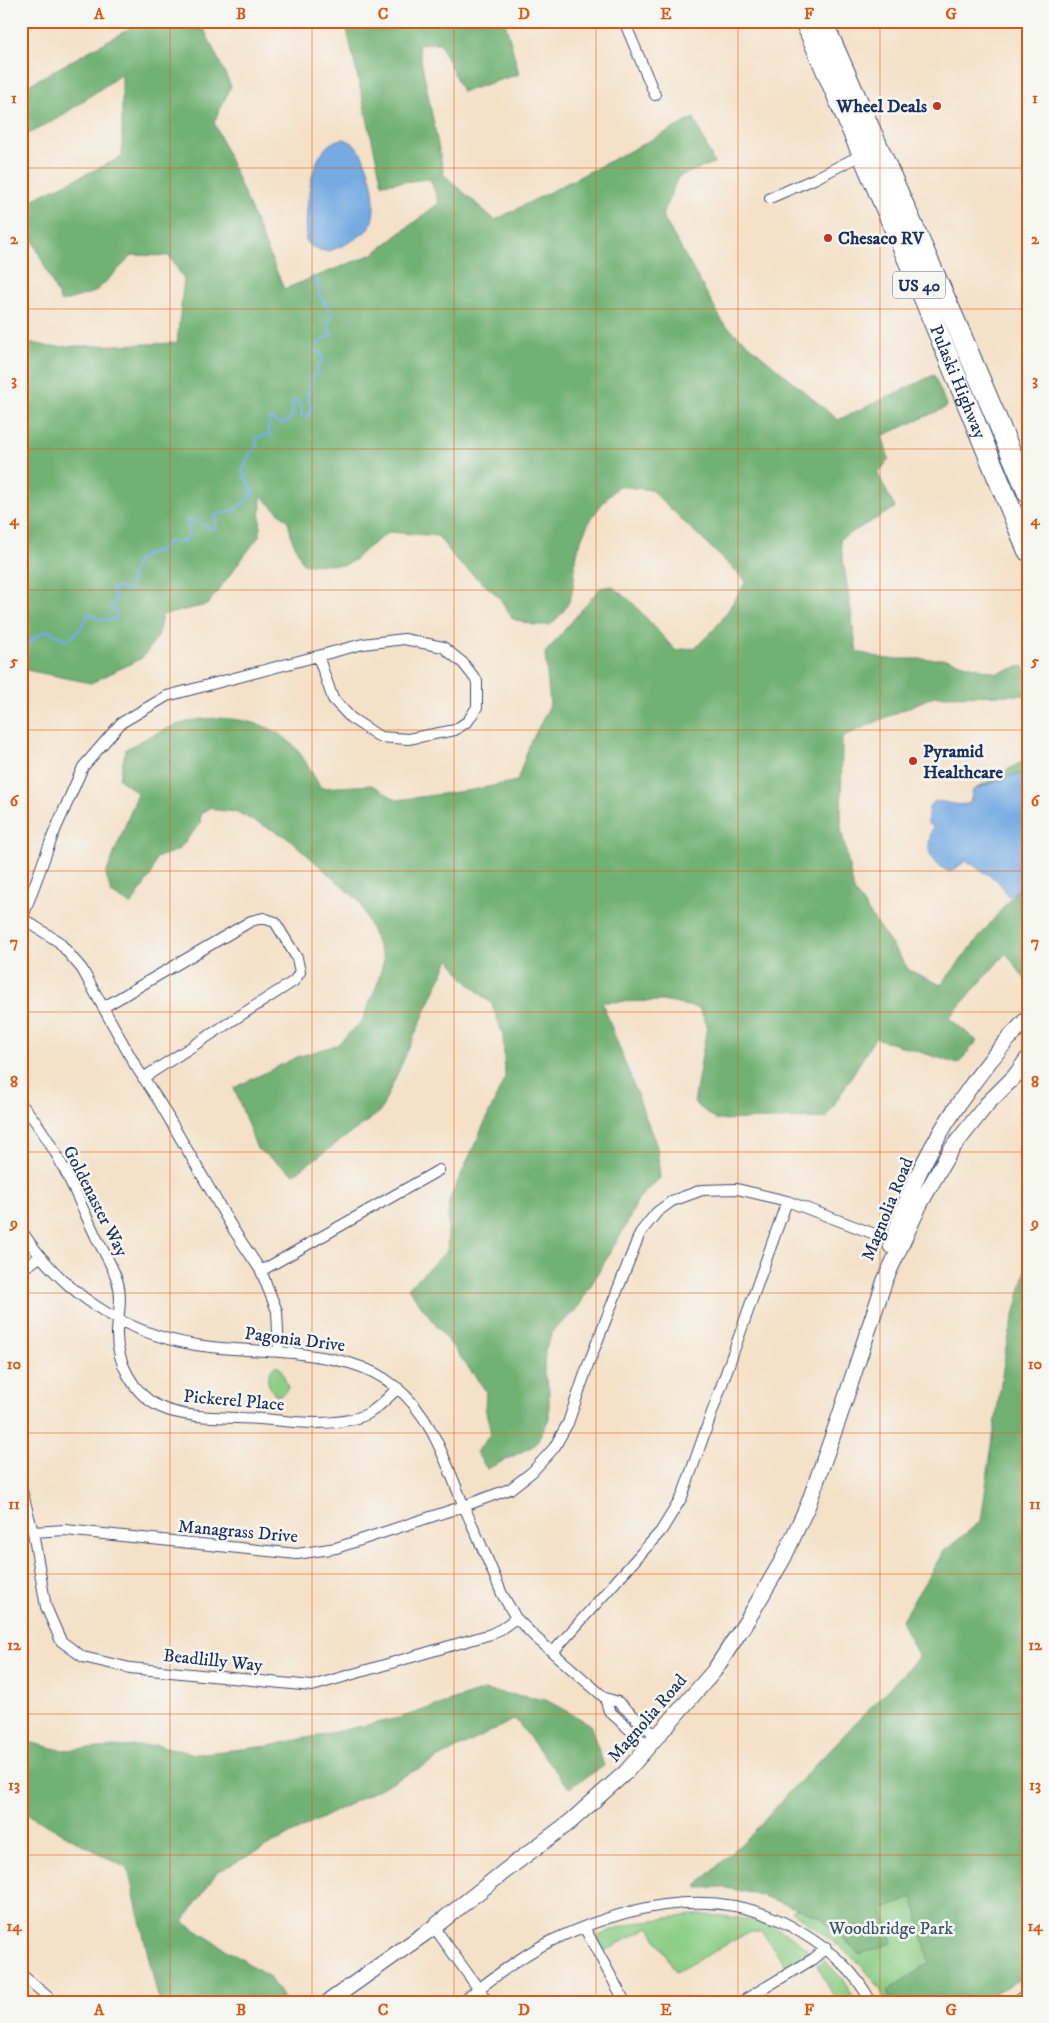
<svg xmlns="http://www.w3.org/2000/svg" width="1049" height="2023" font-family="'IM FELL DW Pica',serif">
<rect width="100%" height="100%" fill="#f6f6f2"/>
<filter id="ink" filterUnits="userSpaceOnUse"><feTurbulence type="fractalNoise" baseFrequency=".02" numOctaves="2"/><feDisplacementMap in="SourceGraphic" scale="10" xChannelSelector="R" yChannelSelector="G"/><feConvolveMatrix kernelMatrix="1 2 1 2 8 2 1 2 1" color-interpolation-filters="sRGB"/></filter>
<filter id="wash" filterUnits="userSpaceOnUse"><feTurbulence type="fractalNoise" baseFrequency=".0096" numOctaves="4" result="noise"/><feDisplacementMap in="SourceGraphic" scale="20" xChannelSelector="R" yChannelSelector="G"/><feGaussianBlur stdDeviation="1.12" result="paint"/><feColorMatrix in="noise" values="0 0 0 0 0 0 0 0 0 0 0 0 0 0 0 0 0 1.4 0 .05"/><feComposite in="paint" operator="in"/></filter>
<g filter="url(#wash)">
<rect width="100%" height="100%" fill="#f4e1c8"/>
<path fill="#8cce86" stroke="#547e72" d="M276 1365 281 1369 288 1388C285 1393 281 1397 275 1395 266 1382 264 1376 276 1365Z
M923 1866 939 2002H887C869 1962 825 1937 792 1911Z
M696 1915C730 1914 788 1923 809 1952L805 1959 788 1968 761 1931H751L676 1972 650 1927 604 1951 599 1943V1936C628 1921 664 1918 696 1915Z
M825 1961 842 1979 857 2002H832L835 1999 817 1965Z"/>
<path fill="#71b173" stroke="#467068" d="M143 21H200L231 86 214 122 284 289 373 254 439 203 430 179 382 184 345 21H505L519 74 462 92 440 43 418 44 444 175 495 220 694 118 714 163 678 177 662 215 724 324 838 420 934 375 947 407 882 436 889 459 878 474 895 508 840 539 857 652 887 659H946L997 673 1022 666 1025 667 1028 673V695L934 696 842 737 841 828 854 891 909 970 941 985 1013 895 1028 883V983L1006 953 949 1018 977 1041 958 1064 875 1038 826 1118 716 1120 694 1103 707 1025 699 1008 662 1001 602 1002 657 1147 660 1178 639 1198 625 1227 576 1311 554 1329 545 1350 544 1373 549 1390V1419L535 1445 487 1469 476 1452 491 1434 485 1407 486 1391 408 1288 447 1251 449 1201 505 1078 503 1035 492 1004 465 980 449 959 380 1112 294 1174 257 1149 234 1088 297 1057 337 1045 362 1021 377 985 384 960 360 902 287 837 236 812 215 810 211 807 201 813 200 824 178 850 156 858 151 875 131 905 111 893 106 874 138 793 119 779 126 749C165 728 193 713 239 720 261 724 274 728 291 743 302 753 313 775 321 788L372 785 397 800 472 790 517 781 529 746 550 705 545 653 600 588 612 586 631 601 675 650 695 648 716 627 729 609 746 581 651 490 618 486C603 502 589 518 581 540 568 575 584 597 550 625H534L513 619 499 597 457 561 438 536 389 532 366 549 356 559 345 565 303 564 292 539 288 521 261 496 260 535 207 605 162 615 158 637 142 658 91 683 21 669V340L50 347 177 343 184 279 169 256 133 255 95 292 61 302 23 219 31 200 122 157V74L60 117 21 138V89Z
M1019 763 1028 764V776L1017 774 977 788Z
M1028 1260V1975L978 2002H891L887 1991 929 1963 913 1897 883 1910 892 1943 860 1954 820 1917 760 1895 722 1887 699 1888 696 1886 756 1830 790 1791 919 1657 901 1621 944 1551 981 1521 1006 1348Z
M484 1690 546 1700 590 1724 604 1766 569 1788 515 1719 217 1872 183 1922 268 1976 286 2002H159L128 1869 21 1811V1740L61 1750 157 1745 195 1754 269 1746 399 1718Z"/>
<path fill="#74aae2" stroke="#486ca0" d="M344 139C348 141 352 142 355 145 370 161 380 206 370 226 366 235 337 250 327 251 319 251 311 247 306 242 306 214 307 141 344 139Z
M1017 774 1028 776V883L1008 897C998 878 997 880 980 870 975 867 972 863 966 861L950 872C926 861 926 849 933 826L928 824C926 784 948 811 970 803L973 790Z"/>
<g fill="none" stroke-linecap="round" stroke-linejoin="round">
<path stroke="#74aae2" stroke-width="2.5" d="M21 650 29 646V641L48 630 65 640C76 637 85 623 89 613L101 620 116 619 117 613 111 608 116 598 112 592 113 588H120L125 591 129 589C131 581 133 568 137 562 147 549 159 558 168 541L176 543 184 541 189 534 187 520C201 520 205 528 215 529V514C236 513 239 506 254 493L242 472C244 468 245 464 247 459 251 449 257 452 257 437L270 435 268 427 270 418 280 424 289 421 293 414 292 403 295 400 301 404 302 416H309L312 408 307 395 311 390 309 381 317 372V367L322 361 323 356 315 350C317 339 326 341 332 333L327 327 332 315 319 294 318 282 313 276"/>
</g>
</g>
<g filter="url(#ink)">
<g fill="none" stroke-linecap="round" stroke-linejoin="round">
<defs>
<path id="street" d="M624 21 655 95
M770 198 814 179 863 154
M22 918 59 942 82 969 135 1065 160 1103 233 1229 261 1271 277 1311 279 1352
M21 922 53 835 83 767 121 723 167 696 363 644 404 639 443 647 463 663 477 681V707L468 721 455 730 408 739 380 737 351 718 333 699 318 656
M104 1007 251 921 263 918 275 922 297 958 300 972 294 981 143 1078
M21 1104C56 1142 75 1193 97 1239 104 1252 112 1265 117 1280 123 1297 118 1315 117 1332 116 1361 134 1395 160 1407 190 1421 239 1416 273 1420 301 1423 343 1427 369 1413 380 1407 389 1396 398 1388
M21 1230C62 1292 122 1333 196 1345 228 1350 262 1350 294 1353 331 1358 366 1362 396 1387 432 1416 446 1463 463 1504 476 1534 490 1564 502 1594L516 1618 535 1637 605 1698 618 1702 657 1737
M21 1270 40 1257
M261 1271 439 1170
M21 1487 33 1532 46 1607 61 1641 83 1657 130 1668 312 1686 491 1634 501 1629 516 1618
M33 1532 65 1530 297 1554 336 1548 464 1506 510 1489 532 1472 554 1448 568 1423 588 1365 640 1233 657 1212 672 1201 702 1190 737 1189 787 1201 893 1241
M553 1652 661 1531 682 1497 787 1201
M605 1698 609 1711 649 1747
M434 1927 488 2002
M584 1927 625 2002
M21 1974 54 2002
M461 2002C490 1981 521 1955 553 1940 632 1903 724 1882 802 1933 831 1951 855 1971 871 2002
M741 2002 813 1959 826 1948
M1014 2002 1028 1994"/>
<path id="secondary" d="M891 1246C897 1229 902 1212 909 1195 934 1134 981 1065 1028 1018
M328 2002 434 1927 514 1864 570 1822 626 1772 714 1671 748 1619 783 1559 808 1505 839 1418 885 1280 920 1204 950 1151 987 1104 1015 1076 1028 1058"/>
<g id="highway">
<path id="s1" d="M805 21 912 269 1028 551"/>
<path d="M822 21 955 321 1028 493"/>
</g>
</defs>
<use href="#street" stroke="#3c4a6e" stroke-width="12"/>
<use href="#secondary" stroke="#3c4a6e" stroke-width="17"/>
<use href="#highway" stroke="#3c4a6e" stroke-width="22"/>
<use href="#street" stroke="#fff" stroke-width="10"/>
<use href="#secondary" stroke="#fff" stroke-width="15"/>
<use href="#highway" stroke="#fff" stroke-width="20"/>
</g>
</g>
<path fill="none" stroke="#de5710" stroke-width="1" stroke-opacity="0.55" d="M170 21V2002M312 21V2002M454 21V2002M596 21V2002M738 21V2002M880 21V2002M21 168H1028M21 309H1028M21 449H1028M21 590H1028M21 730H1028M21 871H1028M21 1012H1028M21 1152H1028M21 1293H1028M21 1433H1028M21 1574H1028M21 1714H1028M21 1855H1028"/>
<g fill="#c8321e" stroke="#f6f6f2" stroke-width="2">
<circle cx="937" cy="106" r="5"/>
<circle cx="828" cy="238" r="5"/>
<circle cx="913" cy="761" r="5"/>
</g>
<g text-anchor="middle" stroke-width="5" stroke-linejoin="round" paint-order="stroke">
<rect fill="#f6f6f2" stroke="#5d6b8a" stroke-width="1" x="893" y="271.5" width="52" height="27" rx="4"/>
<g font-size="16" font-weight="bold" fill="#1b2f5e">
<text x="919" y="291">US 40</text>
</g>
<g font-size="18" font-weight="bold" fill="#1b2f5e" stroke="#f6f6f2" text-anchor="start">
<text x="927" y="112" text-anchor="end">Wheel Deals</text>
<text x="838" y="244">Chesaco RV</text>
<text x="923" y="757">Pyramid<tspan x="923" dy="21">Healthcare</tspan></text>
</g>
<g font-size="18" fill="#1b2f5e" stroke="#f6f6f2">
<text dy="6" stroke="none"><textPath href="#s1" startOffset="392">Pulaski Highway</textPath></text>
<text transform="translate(96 1201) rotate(63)" y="6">Goldenaster Way</text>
<text transform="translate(887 1209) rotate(-68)" y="6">Magnolia Road</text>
<text transform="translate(295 1339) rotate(7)" y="6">Pagonia Drive</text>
<text transform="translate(234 1400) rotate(5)" y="6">Pickerel Place</text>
<text transform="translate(238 1531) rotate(5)" y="6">Managrass Drive</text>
<text transform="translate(213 1660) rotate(6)" y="6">Beadlilly Way</text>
<text transform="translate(647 1718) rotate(-49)" y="6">Magnolia Road</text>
</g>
<g font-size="18" fill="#375768" stroke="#f6f6f2">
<text x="891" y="1934">Woodbridge Park</text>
</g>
</g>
<rect width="1049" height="2023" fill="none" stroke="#f6f6f2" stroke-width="55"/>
<rect x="28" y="28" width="994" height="1968" fill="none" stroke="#de5710" stroke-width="2"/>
<g font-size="16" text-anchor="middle" font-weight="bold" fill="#de5710">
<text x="99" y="19">A</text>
<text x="241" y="19">B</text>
<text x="383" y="19">C</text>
<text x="524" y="19">D</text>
<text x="666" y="19">E</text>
<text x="809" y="19">F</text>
<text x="951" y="19">G</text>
<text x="14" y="103">1</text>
<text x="1035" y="103">1</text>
<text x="14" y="244">2</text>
<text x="1035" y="244">2</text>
<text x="14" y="385">3</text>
<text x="1035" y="385">3</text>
<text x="14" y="525">4</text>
<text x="1035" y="525">4</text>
<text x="14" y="666">5</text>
<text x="1035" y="666">5</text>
<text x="14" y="806">6</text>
<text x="1035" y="806">6</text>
<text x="14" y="947">7</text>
<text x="1035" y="947">7</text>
<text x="14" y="1087">8</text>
<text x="1035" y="1087">8</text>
<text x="14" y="1228">9</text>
<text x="1035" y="1228">9</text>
<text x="14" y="1369">10</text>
<text x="1035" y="1369">10</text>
<text x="14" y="1509">11</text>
<text x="1035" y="1509">11</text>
<text x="14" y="1650">12</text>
<text x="1035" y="1650">12</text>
<text x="14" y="1790">13</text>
<text x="1035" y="1790">13</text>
<text x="14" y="1931">14</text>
<text x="1035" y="1931">14</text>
<text x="99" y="2015">A</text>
<text x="241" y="2015">B</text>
<text x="383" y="2015">C</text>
<text x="524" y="2015">D</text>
<text x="666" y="2015">E</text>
<text x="809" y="2015">F</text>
<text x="951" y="2015">G</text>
</g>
</svg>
